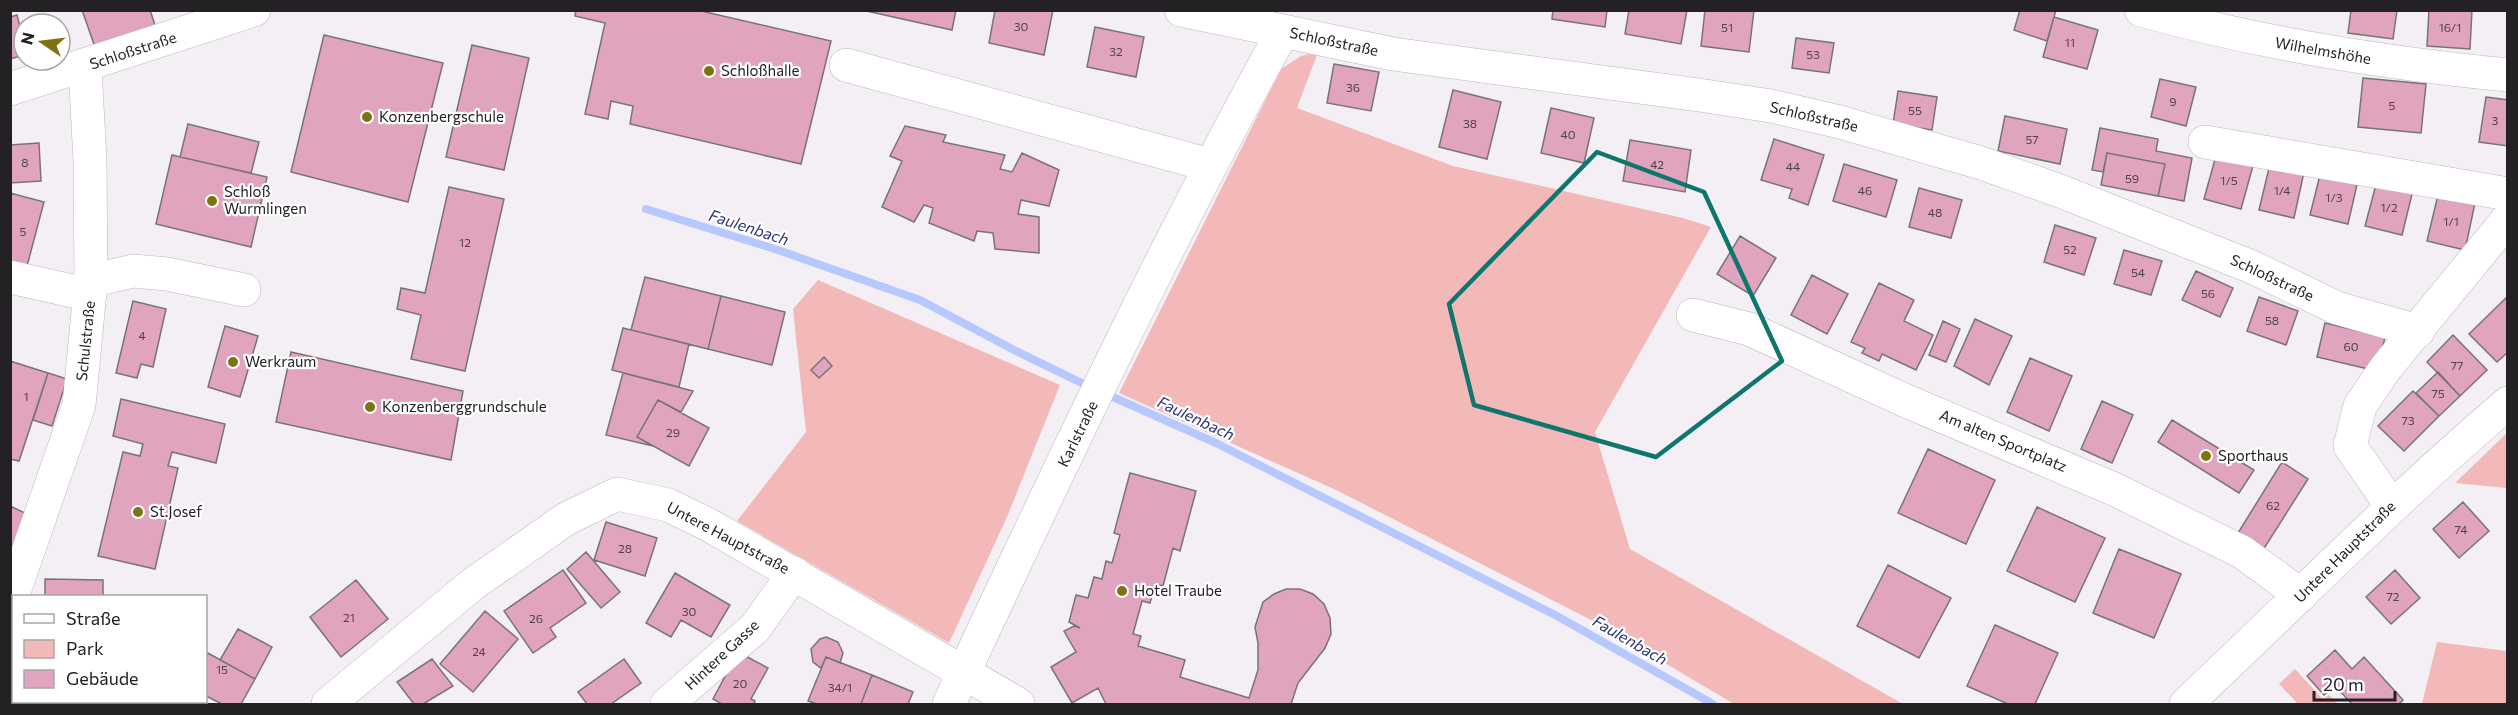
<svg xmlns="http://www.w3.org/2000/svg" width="2518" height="715" font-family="Commissioner,sans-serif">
<rect width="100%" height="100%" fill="#f4eff4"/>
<path fill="#f3b9b9" d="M1318 52 1297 108 1453 166 1683 218 1711 227 1595 432 1630 549 1903 704H1734L1599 624 1336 490 1119 393 1281 69 1301 56Z
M818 280 1060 385 1007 517 949 643 737 521 806 432 793 309Z
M2507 433V488L2455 483Z
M2437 642 2507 651V704H2422Z
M2295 669 2323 699 2329 695 2338 704H2298L2279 684Z"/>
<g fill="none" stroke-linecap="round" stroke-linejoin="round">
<path stroke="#b7c8ff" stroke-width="8" d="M646 209 778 250 920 300 1014 350 1092 388
M1104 393 1216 443 1557 616 1713 704"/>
</g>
<path fill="#e1a4be" stroke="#7a7376" stroke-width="1.5" d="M82 10H150L155 25 95 47Z
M576 10H697L831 41 801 164 630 124 633 106 611 101 608 119 585 114 605 23 575 16Z
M862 10H956L952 30Z
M995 10H1053L1044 55 989 43Z
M1553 10H1607L1605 27 1552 19Z
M1629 10H1687L1681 44 1625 34Z
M1705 10H1754L1749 52 1701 46Z
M2020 10H2056L2047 41 2014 30Z
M2351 10H2397L2393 39 2348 33Z
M2429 10H2472L2470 49 2427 46Z
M17 15 24 42V55L10 59V17Z
M2054 17 2098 30 2087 69 2043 57Z
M1095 27 1144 37 1136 77 1087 67Z
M324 35 443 63 408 202 291 172Z
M1796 38 1834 43 1829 73 1792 68Z
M472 45 529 58 504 170 446 157Z
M1334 64 1379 72 1371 111 1327 103Z
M2363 78 2426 84 2421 133 2358 127Z
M2160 79 2196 87 2186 126 2151 117Z
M1453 90 1501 102 1487 159 1439 147Z
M1898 91 1937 97 1932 130 1893 124Z
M2486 97 2508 100V146L2479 142Z
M1551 108 1594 118 1584 163 1541 153Z
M2005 116 2067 129 2060 164 1998 151Z
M188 124 259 142 251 173 180 157Z
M905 126 946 135 943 142 1005 155 1000 169 1012 172 1022 153 1059 170 1049 206 1021 200 1018 214 1039 217V253L995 249 993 233 977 231 974 241 929 223 933 208 924 205 914 222 882 207 902 161 890 156Z
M2100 128 2158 139 2156 151 2192 158 2184 201 2158 196 2165 164 2107 153 2103 172 2092 170Z
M1774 139 1824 155 1808 205 1789 198 1792 189 1761 180Z
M1630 140 1691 150 1685 192 1623 181Z
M39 143 41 181 10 183V145Z
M2217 152 2254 162 2241 209 2204 199Z
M2107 153 2165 164 2158 196 2101 185Z
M172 155 267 177 251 247 156 224Z
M1844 164 1897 180 1886 217 1833 201Z
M2270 164 2304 172 2294 218 2259 210Z
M2321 171 2358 180 2348 224 2310 215Z
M2377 181 2413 190 2402 235 2365 226Z
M449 187 504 199 465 371 411 359 421 315 397 309 401 288 425 293Z
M1919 188 1962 200 1951 238 1909 227Z
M10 193 44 202 27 266 10 262Z
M2438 195 2475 203 2465 250 2427 241Z
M2055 225 2096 238 2084 275 2044 262Z
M1740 236 1776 258 1753 296 1717 274Z
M2124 250 2162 261 2151 295 2114 284Z
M2196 271 2233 288 2220 317 2182 300Z
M1812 275 1848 294 1827 334 1791 315Z
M645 277 721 296 708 349 631 330Z
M1879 283 1914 300 1904 321 1933 335 1916 370 1882 354 1879 361 1862 353 1865 348 1851 342Z
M721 296 785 312 772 365 708 349Z
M2508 296V352L2497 362 2469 334Z
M2259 297 2298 311 2286 345 2247 331Z
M133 301 166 309 153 367 141 364 137 378 116 373Z
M1975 319 2012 336 1989 385 1954 366Z
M1943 321 1960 329 1946 362 1929 355Z
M2325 323 2385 337 2377 371 2317 357Z
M225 326 258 336 240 397 208 387Z
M623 328 689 344 679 387 612 370Z
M2453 335 2487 370 2460 396 2427 362Z
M291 352 463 391 451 460 276 422Z
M824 357 832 366 819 378 811 370Z
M2030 358 2072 376 2049 431 2007 412Z
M10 361 48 373 19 461 10 459Z
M2438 372 2460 396 2439 416 2416 393Z
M48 373 67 379 52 426 33 420Z
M623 373 693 391 681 412 658 400 637 437 653 446 606 435Z
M2413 391 2439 416 2404 451 2378 426Z
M121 399 225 424 216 463 172 452 168 466 178 468 155 569 98 556 123 452 140 456 143 444 113 436Z
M658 400 709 428 689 466 637 437Z
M2102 401 2133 415 2112 463 2081 449Z
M2172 420 2254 470 2239 493 2158 442Z
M1928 449 1995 480 1966 544 1898 513Z
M2282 462 2308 479 2263 550 2238 533Z
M1130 473 1196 491 1180 551 1173 548 1163 586 1155 584 1150 603 1142 601 1133 634 1141 636 1138 646 1185 660 1180 677 1249 698 1258 670V643L1255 627 1263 602 1274 594 1286 589H1300L1313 594 1324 604 1330 618 1331 634 1325 648 1298 683 1291 704H1106L1098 688 1072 703 1051 667 1076 652 1064 631 1074 626 1080 628 1069 622 1076 595 1088 598 1094 577 1102 579 1106 561 1112 563 1120 535 1114 533Z
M2463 502 2489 531 2459 558 2433 529Z
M10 506 27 514 10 552Z
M2037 507 2105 538 2075 602 2007 571Z
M606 522 657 538 645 576 594 560Z
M2119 549 2181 574 2154 638 2093 613Z
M586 552 620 592 601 608 567 569Z
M1888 565 1951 598 1919 658 1857 626Z
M563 570 586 603 550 628 556 637 533 653 504 611Z
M2395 570 2420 598 2391 624 2366 597Z
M675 573 730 605 711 637 681 620 671 637 646 623Z
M45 579 103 580V596H45Z
M356 580 388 619 341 657 310 617Z
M485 611 518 639 473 692 440 664Z
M1995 625 2058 653 2035 704H2008L1967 686Z
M238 629 272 647 255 679 220 660Z
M826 637 838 642 843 653 840 663 826 657 821 668 813 662 811 649 820 639Z
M2335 650 2352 669 2364 657 2403 700 2399 704H2352L2335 686 2324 695 2307 676Z
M206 652 255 679 241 704H222L206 696Z
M738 652 768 668 751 699 755 701 754 704H722L713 699Z
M826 657 872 675 861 704H817L808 701Z
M432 659 453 686 423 704H414L397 682Z
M624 659 641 683 611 704H587L578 692Z
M872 675 913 692 908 704H861Z
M151 702H188L187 704H150Z"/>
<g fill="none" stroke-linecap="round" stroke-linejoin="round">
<defs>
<path id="minor" d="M1181 10 1393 54 1699 95 1771 106 1840 122 1981 163 2060 191 2252 267 2337 308 2418 331
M2141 10C2262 44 2383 63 2508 75
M846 65 1209 165
M10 89 254 10
M2205 142 2508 194
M10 277 90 295
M91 281 133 271 167 274 244 290
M1693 315 1749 329 1904 400 2116 490 2242 552 2301 595
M2391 505 2350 446 2360 406 2385 369 2508 219
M10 603 79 405 91 281 90 161 85 67
M10 648 14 654
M36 702 38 704
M328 704 473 584 566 519 617 494 668 505 709 525 1018 704
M667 704 755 628 794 573
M949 704C1055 477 1162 250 1283 31
M2186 704C2293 604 2395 499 2508 403"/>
</defs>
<use href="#minor" stroke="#bcb7bc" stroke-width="34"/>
<use href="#minor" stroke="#fff" stroke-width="33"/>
</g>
<path fill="none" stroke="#0f766e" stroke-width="4.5" stroke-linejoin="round" d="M1597 152 1704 192 1782 361 1656 457 1474 405 1449 304Z"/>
<g fill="#807213" stroke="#fff" stroke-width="2">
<circle cx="709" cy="71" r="6"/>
<circle cx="367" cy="117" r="6"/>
<circle cx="212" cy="201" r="6"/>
<circle cx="233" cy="362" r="6"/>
<circle cx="370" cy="407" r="6"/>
<circle cx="2206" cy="456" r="6"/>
<circle cx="138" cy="512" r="6"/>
<circle cx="1122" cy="591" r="6"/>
</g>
<g text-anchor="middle" stroke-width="4.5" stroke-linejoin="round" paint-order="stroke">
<g font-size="12" fill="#52424a">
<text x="1021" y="31">30</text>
<text x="1727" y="32">51</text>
<text x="2450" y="32">16/1</text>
<text x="2070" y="47">11</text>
<text x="1116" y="56">32</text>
<text x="1813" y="59">53</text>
<text x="1353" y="92">36</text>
<text x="2173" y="106">9</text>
<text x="2392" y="110">5</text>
<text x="1915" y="115">55</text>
<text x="2495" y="125">3</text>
<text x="1470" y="128">38</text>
<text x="1568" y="139">40</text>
<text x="2032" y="144">57</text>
<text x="25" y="167">8</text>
<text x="1657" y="169">42</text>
<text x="1793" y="171">44</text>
<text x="2132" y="183">59</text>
<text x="2229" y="185">1/5</text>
<text x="1865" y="195">46</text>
<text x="2282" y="195">1/4</text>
<text x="2334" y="202">1/3</text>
<text x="2389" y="212">1/2</text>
<text x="1935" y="217">48</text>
<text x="2451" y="226">1/1</text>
<text x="23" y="236">5</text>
<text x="465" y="247">12</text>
<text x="2070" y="254">52</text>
<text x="2138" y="277">54</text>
<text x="2208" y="298">56</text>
<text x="2272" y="325">58</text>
<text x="142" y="340">4</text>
<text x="2351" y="351">60</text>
<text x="2457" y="370">77</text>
<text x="2438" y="398">75</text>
<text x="26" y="401">1</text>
<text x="2408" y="425">73</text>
<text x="673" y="437">29</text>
<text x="2273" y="510">62</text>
<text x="2461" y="534">74</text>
<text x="625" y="553">28</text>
<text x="2393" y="601">72</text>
<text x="689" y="616">30</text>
<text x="349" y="622">21</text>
<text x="536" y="623">26</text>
<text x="479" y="656">24</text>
<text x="222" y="674">15</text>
<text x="740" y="688">20</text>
<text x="840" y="692">34/1</text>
</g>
<g font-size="15" fill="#232123" stroke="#fff">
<text transform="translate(1334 42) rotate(12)" y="5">Schloßstraße</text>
<text transform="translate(133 51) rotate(-18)" y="5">Schloßstraße</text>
<text transform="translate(2323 51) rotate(10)" y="5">Wilhelmshöhe</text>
<text transform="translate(1814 117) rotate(13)" y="5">Schloßstraße</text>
<text transform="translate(2272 278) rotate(25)" y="5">Schloßstraße</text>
<text transform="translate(86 341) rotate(-84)" y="5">Schulstraße</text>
<text transform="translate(1078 434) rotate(-64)" y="5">Karlstraße</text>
<text transform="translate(2003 441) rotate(23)" y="5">Am alten Sportplatz</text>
<text transform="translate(728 538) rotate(28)" y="5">Untere Hauptstraße</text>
<text transform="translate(2345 552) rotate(-45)" y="5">Untere Hauptstraße</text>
<text transform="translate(722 655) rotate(-43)" y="5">Hintere Gasse</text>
</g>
<g font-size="15" fill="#232123" stroke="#fff" text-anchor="start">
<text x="721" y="76">Schloßhalle</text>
<text x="379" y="122">Konzenbergschule</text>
<text x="224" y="197">Schloß<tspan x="224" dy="17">Wurmlingen</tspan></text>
<text x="245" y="367">Werkraum</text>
<text x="382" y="412">Konzenberggrundschule</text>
<text x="2218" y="461">Sporthaus</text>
<text x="150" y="517">St.Josef</text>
<text x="1134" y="596">Hotel Traube</text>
</g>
<g font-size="16" font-style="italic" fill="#2a3777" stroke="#fff">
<text transform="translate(749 227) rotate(18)" y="6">Faulenbach</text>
<text transform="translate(1196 418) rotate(25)" y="6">Faulenbach</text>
<text transform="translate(1630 640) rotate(30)" y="6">Faulenbach</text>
</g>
</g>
<rect width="2518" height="715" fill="none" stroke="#232123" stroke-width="24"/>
<rect x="12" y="595" width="195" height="108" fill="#ffffff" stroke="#a7a6a7" stroke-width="1.5"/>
<rect x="24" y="614" width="30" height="9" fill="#ffffff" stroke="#a7a6a7" stroke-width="1.5"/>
<text x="66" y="625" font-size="18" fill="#232123">Straße</text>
<rect x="24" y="640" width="30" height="18" fill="#f3b9b9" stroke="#a7a6a7" stroke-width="1.5"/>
<text x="66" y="655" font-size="18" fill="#232123">Park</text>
<rect x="24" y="670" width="30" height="18" fill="#e1a4be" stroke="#a7a6a7" stroke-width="1.5"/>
<text x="66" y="685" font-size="18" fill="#232123">Gebäude</text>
<g transform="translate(42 42) rotate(284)"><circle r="28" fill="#ffffff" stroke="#a7a6a7" stroke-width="1.5"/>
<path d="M0-4.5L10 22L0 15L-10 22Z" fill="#807213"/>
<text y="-9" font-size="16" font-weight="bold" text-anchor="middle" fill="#232123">N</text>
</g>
<path d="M2314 691v9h81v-9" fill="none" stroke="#232123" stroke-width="3"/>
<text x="2323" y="691" font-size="18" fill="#232123" stroke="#ffffff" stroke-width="4.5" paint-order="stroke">20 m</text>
</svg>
